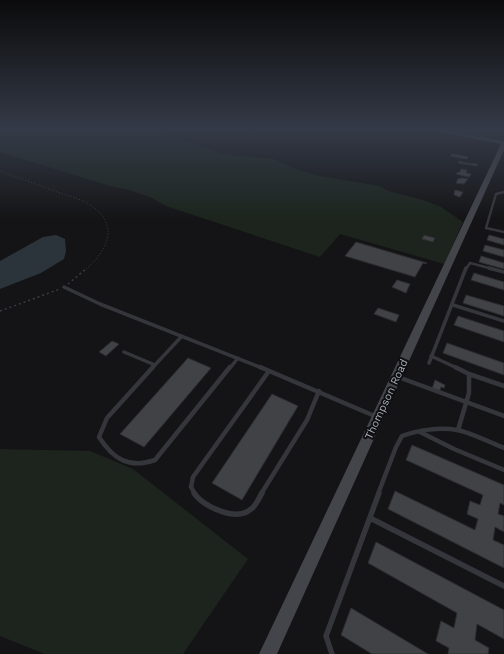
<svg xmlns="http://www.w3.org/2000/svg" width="504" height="654" font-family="'Work Sans',sans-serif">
<rect width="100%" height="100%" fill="#141416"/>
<path fill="#1c241d" d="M0 129H159L160 132 224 154 273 159 293 168 319 176 379 186 389 191 423 200 441 207 463 222 444 264 340 234 320 257 166 206 150 197 129 190 110 186 0 152Z
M435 129H504V137L501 141Z
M0 449 90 451 133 469 248 559 183 654H45L0 636Z"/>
<path fill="#2a343a" d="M56 235 65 239 66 251 64 259 41 273 0 289V261L43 237Z"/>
<path fill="#404246" stroke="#2e2e32" d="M452 154 459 155 468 157 467 159 450 156Z
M459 161 467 163 478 164 477 166 471 165 458 163Z
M461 169 467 170 466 173 471 174 469 177 456 174 458 172H460Z
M462 178 468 179 464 184 456 183 458 179Z
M455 190 463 192 460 197 454 195Z
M424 235 435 238 433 242 422 239Z
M489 235 504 239V245L487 240Z
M356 242 427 263 426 264 423 263 415 277 345 256Z
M485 245 504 250V257L483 251Z
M481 256 504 263V269L479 262Z
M474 273 504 282V290L471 280Z
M397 280 410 284 406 293 392 287Z
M466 295 504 306V316L463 303Z
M378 308 399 315 396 322 374 314Z
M458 316 504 331V342L454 325Z
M112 341 119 344 106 356 99 352Z
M447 343 504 363V375L443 353Z
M188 358 211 368 144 447 120 434Z
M435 380 445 385 444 388 441 387 439 392 432 389Z
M272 394 298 406 242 500 212 483Z
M412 445 504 485V505L500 503 498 514 504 516V532L495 527 493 540 504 545V568L388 509 395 491 475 530 478 519 467 514 470 501 480 505 483 495 406 460Z
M376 542 504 610V639L477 624 475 640 489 648 488 654H448L449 648 436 641 441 621 454 628 457 613 368 563Z
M351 608 428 654H372L341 635Z"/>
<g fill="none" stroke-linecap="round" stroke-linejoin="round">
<path stroke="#3b3d42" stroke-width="1" stroke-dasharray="1 2" stroke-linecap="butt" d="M0 171C17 177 35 184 52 190 64 195 79 198 89 204 120 224 109 249 86 269"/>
<path stroke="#3b3d42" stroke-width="1.5" stroke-dasharray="2 3" stroke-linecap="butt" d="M68 284 87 268
M0 311 60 289"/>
<path stroke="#35363b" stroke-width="2.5" d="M504 192 496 194 486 228 504 232
M466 269 470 263 493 269"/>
<path stroke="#35363b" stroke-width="3.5" d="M489 268 504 272
M64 287 100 304 262 368
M453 305 504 321
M124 352 155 365 182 336
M431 356 457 368
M429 363 466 268
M152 368 155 365
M230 368 238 358"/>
<path stroke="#35363b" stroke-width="4.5" d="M153 367 107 418 99 437C113 459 129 469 155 460L230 367
M260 367 377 417
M455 367 469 374 504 386
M398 377 504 416
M458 430 469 393V374
M420 432 454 449 504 470
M195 494 191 487 193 477 269 371
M261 494 307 420 319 391
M378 494 396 447 402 436C418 430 440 427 457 430 470 432 491 443 504 448"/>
<path stroke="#35363b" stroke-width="5.5" d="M194 493C203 507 237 522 251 509 256 506 259 498 262 493
M370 518 504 586
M332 654 326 636 379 493"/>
<path fill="#43454b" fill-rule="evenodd" d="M425 129H436L504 141V150L277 654H259L501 144Z"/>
</g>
<linearGradient id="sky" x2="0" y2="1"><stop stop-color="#0b0b0c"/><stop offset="0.59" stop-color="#343a47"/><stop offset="1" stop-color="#343a47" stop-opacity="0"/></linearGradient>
<rect width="504" height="220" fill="url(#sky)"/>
<g text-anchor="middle" stroke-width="4" stroke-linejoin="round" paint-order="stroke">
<g font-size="11" fill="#a6acb7" stroke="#0f0f11">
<text transform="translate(386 399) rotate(-65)" y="4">Thompson Road</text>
</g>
</g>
</svg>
